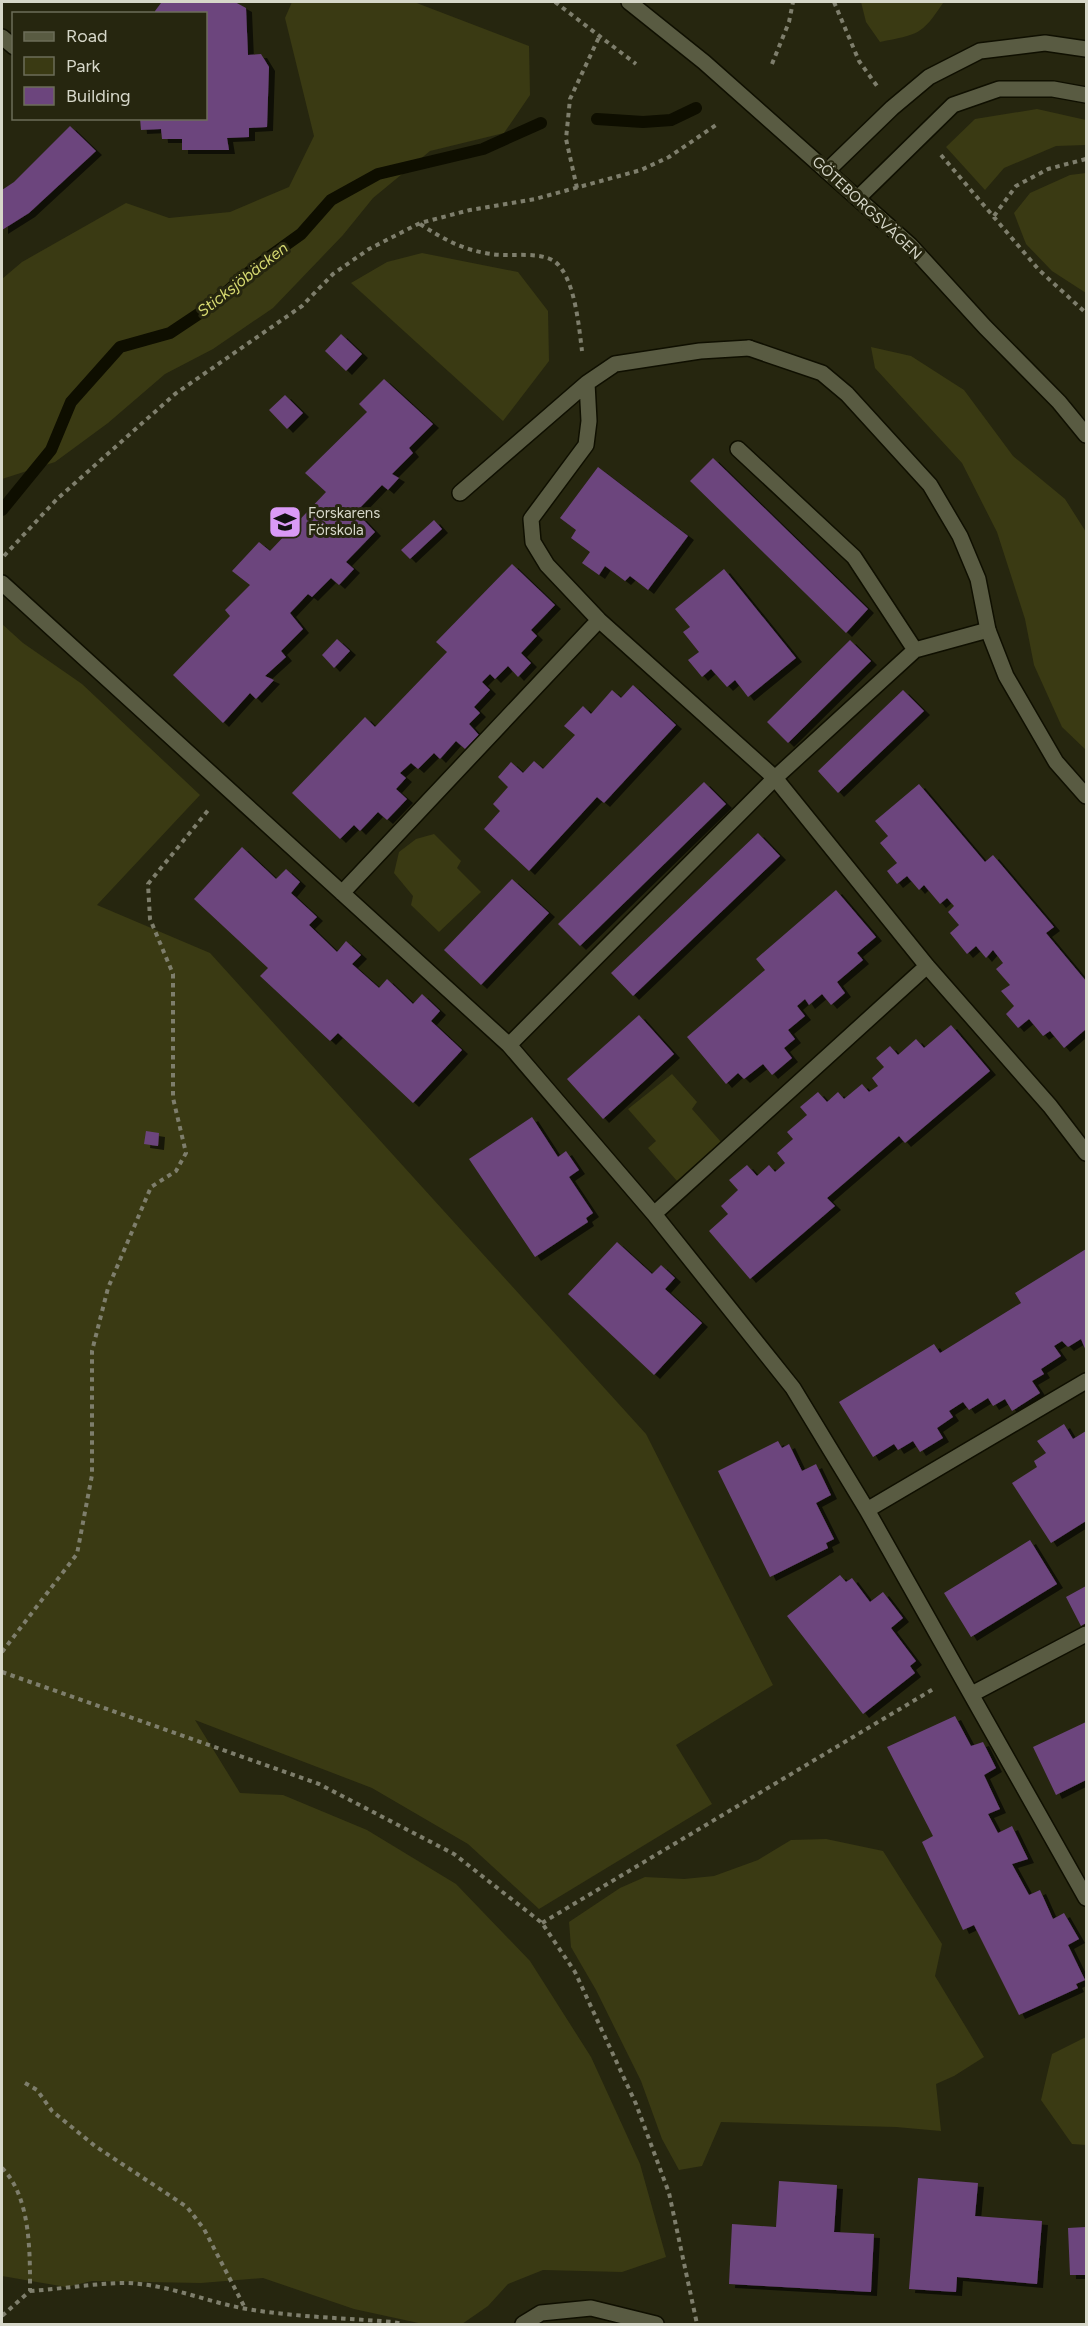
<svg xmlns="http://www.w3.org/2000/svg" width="1088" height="2326" font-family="Figtree,sans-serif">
<defs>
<filter id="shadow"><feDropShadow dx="6" dy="4" stdDeviation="0" flood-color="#0009"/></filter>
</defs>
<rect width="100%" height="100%" fill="#26260f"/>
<path fill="#3a3a13" d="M292 2H414L529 46 530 95 504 133 430 151 373 198 343 235 273 308 213 349 165 374 108 423 55 462 2 479V279L22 262 126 203 169 218 230 212 289 187 314 136 285 18Z
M861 2H950L943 3C921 36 918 34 880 42L866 22Z
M1037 109 1086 120V145L1056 146 1004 168 985 190 946 147 975 119Z
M1086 173V293L1052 271 1026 244 1014 213 1030 193 1070 175Z
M422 253 518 272 548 311 549 361 503 421 351 283 387 262Z
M871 347 911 356 964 390 1013 456 1065 499 1086 532V750L1062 727 1034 665 1025 619 997 532 962 463 875 368Z
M2 624 23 643 82 684 200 795 97 905 210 953 646 1434 773 1685 676 1745 712 1804 539 1909 468 1844 372 1788 195 1720 240 1793 283 1795 367 1830 456 1884 530 1961 591 2057 640 2164 666 2257 622 2272 543 2270 508 2284 488 2306 462 2324H423L354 2309 263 2278 201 2283 92 2281 66 2287 2 2276Z
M434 834 461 861 457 868 481 892 439 932 411 905 413 896 394 873 399 852 416 839Z
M672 1074 697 1102 692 1109 721 1142 677 1181 648 1148 656 1141 628 1109Z
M826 1839 883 1851 942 1944 935 1976 984 2057 954 2076 936 2084 941 2131 896 2127 721 2122 702 2166 679 2170 662 2139 641 2081 596 1990 571 1947 569 1922 620 1888 645 1877 684 1879 714 1876 758 1860 791 1840Z
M1086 2037V2145L1072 2144 1041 2100 1052 2054Z"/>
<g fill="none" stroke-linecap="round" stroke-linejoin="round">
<path stroke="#0e0e00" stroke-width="12" d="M597 119 643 122 671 120 696 108
M2 510 51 450 71 402 120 347 170 333 209 307 255 267 301 234 331 200 378 174 483 149 541 123"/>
</g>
<path fill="#6c457d" filter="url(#shadow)" d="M235 2 246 8 248 55 261 54 269 67 267 127 249 128V137L227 138 229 150H182V139H162L161 129 141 130 140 118H206V14H155V11L161 3Z
M70 126 96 151 29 213 2 230V190L14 182Z
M341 334 362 354 346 371 325 351Z
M384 379 433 424 409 448 413 453 392 474 399 478 388 490 382 485 356 512 375 532 346 562 354 569 339 585 331 578 312 597 308 594 290 613 303 629 281 651 286 657 265 676 274 680 256 699 250 693 223 723 173 675 230 616 225 610 250 585 232 571 259 542 270 551 326 492 305 473 367 412 359 404Z
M285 395 303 413 287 429 269 410Z
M713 458 868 609 846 633 690 481Z
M598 467 688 536 648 590 630 576 625 581 605 566 599 575 582 563 590 552 571 538 576 530 560 518Z
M434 520 442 529 410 559 401 550Z
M512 564 555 605 531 630 537 636 521 653 531 663 518 677 508 666 495 679 490 674 482 682 490 690 474 707 480 713 469 724 479 735 465 749 456 741 440 759 434 753 418 769 411 763 400 773 406 778 396 789 407 799 387 820 378 812 360 831 354 825 340 839 292 793 365 717 375 727 447 652 436 642Z
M724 569 796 658 748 697 735 680 727 687 711 669 702 677 688 660 699 652 683 632 690 627 675 609Z
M337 639 350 651 334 668 322 655Z
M850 640 871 661 788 743 767 722Z
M633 685 676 725 604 803 597 797 529 871 484 829 500 811 493 804 508 787 498 777 511 762 523 773 534 761 543 769 575 735 564 726 583 706 591 714 612 690 621 698Z
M903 690 924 711 838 793 818 771Z
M704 782 726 804 580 946 558 924Z
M919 784 985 862 993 855 1054 927 1046 933 1086 981V1029L1064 1048 1050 1031 1043 1036 1029 1019 1018 1028 1006 1014 1014 1006 1001 991 1010 985 996 969 1003 963 993 950 986 958 976 946 967 954 950 933 959 925 948 912 954 906 947 898 940 904 924 885 919 890 907 876 897 884 887 871 897 863 880 843 888 836 875 821Z
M758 833 780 856 633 996 611 973Z
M242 847 276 879 286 869 300 882 291 893 317 917 309 925 337 952 346 941 361 955 352 964 379 988 387 979 413 1004 422 994 440 1011 431 1021 462 1050 413 1103 338 1033 330 1041 260 976 268 968 194 899Z
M512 879 549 913 481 985 444 950Z
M836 890 876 937 857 953 863 960 837 982 845 993 831 1005 822 994 809 1005 805 999 797 1006 805 1016 788 1030 795 1039 784 1048 792 1058 772 1075 763 1064 744 1079 738 1073 726 1084 687 1037 765 970 756 959Z
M639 1015 674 1054 603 1119 567 1079Z
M951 1025 990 1071 905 1143 899 1136 827 1198 835 1206 750 1279 709 1231 728 1214 721 1206 738 1190 729 1180 747 1165 757 1176 769 1165 775 1172 785 1163 777 1153 793 1139 787 1132 807 1115 800 1107 818 1092 827 1102 838 1092 844 1099 862 1084 869 1092 878 1086 872 1078 884 1067 876 1058 890 1046 898 1055 916 1039 924 1048Z
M532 1117 558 1157 566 1151 579 1170 569 1177 593 1213 586 1218 588 1222 535 1257 469 1159Z
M146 1131 159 1133 158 1146 144 1144Z
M617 1242 652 1274 661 1265 675 1278 665 1289 702 1323 654 1375 568 1294Z
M1086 1249V1351L1081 1339 1068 1347 1062 1341 1054 1346 1061 1356 1041 1369 1044 1374 1032 1381 1040 1393 1012 1411 1005 1399 993 1406 988 1398 969 1410 963 1402 949 1411 953 1417 937 1428 943 1438 920 1452 913 1441 898 1450 894 1444 873 1457 839 1402 934 1344 940 1353 1021 1303 1015 1293Z
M1064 1424 1073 1439 1086 1431V1521L1051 1543 1012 1483 1037 1467 1034 1461 1046 1453 1037 1441Z
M778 1441 782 1448 789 1444 802 1471 816 1464 831 1495 816 1503 834 1539 826 1543 828 1548 770 1577 718 1471Z
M1030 1540 1057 1584 971 1637 944 1593Z
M840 1575 846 1582 852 1578 870 1602 883 1592 903 1618 891 1628 916 1661 910 1666 915 1673 863 1714 787 1616Z
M1086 1586V1623L1081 1626 1066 1597Z
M955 1716 971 1746 983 1742 996 1768 984 1775 1000 1809 988 1814 998 1833 1012 1826 1028 1859 1012 1864 1029 1895 1040 1890 1053 1919 1064 1913 1079 1939 1068 1945 1085 1980 1076 1984 1078 1988 1019 2015 974 1925 963 1930 922 1842 933 1836 887 1747Z
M1086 1722V1780L1056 1795 1033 1747Z
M918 2178 978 2183 975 2216 1042 2221 1037 2284 957 2277 956 2292 909 2289Z
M779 2181 837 2185 834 2232 874 2234 871 2292 729 2284 732 2224 776 2227Z
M1086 2227V2275H1070L1068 2228Z"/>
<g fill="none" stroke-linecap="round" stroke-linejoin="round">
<defs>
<path id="lane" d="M2 37 14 47
M749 348 700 351 615 364 587 383 589 421 586 445 531 519 533 542 547 565 599 620 775 778 927 966 1050 1106 1086 1153
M738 449 854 557 915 650
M460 493 587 383
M2 583 509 1045 654 1214 793 1388 867 1510 1086 1898
M342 893 599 620
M509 1045 775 778 915 650 988 630
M654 1214 927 966
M867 1510 1086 1381
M972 1694 1086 1634"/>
<path id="street" d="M827 171 892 108 929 77 980 51 1045 43 1086 49
M858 198 953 105 999 89H1053L1086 95
M749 348 822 373 847 394 930 485 960 536 978 579 988 630 1006 676 1056 762 1086 796
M523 2324 541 2313 591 2308 656 2324"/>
<path id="secondary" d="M629 2 704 62 910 245 985 327 1059 402 1086 435"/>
</defs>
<use href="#lane" stroke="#0f0f00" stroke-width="18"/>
<use href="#street" stroke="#0f0f00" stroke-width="18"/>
<use href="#secondary" stroke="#0f0f00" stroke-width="18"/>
<path stroke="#7e7e6c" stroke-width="4" stroke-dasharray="4.5 4.5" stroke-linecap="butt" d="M555 2 636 64
M834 2 859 61 877 86
M772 64 789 22 793 2
M941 155 1039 270 1086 313
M577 188 566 139 570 99 600 35
M994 216 1016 186 1048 169 1086 159
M420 224C443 239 463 250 491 254 509 257 538 251 554 261 575 276 579 328 582 351
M4 556 57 499 175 394 302 306 333 274 369 249 420 223 470 210 535 199 641 170 669 157 716 125
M2 1652 77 1554 92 1475V1351L108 1288 151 1187 176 1171 186 1153 173 1098V974L150 919 148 884 210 808
M2 1672 319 1784 454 1854 542 1923 575 1972 636 2104 669 2193 697 2324
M542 1923 935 1688
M25 2083 37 2090 52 2111 95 2146 187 2207 204 2229 245 2308
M2 2168C31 2197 30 2253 30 2291L2 2316
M30 2291C62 2289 95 2283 126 2283 168 2284 206 2302 247 2309 295 2317 344 2318 393 2322L403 2324"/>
<use href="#lane" stroke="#595b42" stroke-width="15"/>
<use href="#street" stroke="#595b42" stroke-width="15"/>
<use href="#secondary" stroke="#595b42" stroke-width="15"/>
</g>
<defs>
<symbol id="school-square" viewBox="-11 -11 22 22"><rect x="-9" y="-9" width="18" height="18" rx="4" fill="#da9af6" stroke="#26260f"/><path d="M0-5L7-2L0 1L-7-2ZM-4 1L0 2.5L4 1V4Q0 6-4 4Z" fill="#111"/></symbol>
</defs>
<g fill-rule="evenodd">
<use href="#school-square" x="266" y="503" width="38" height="38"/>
</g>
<g text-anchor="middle" stroke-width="6" stroke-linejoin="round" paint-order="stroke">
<g font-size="15" fill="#d6d7c9" stroke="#26260f">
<text transform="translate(867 208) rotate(43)" y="5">GÖTEBORGSVÄGEN</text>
</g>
<g font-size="15" fill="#d6d7c9" stroke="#26260f" text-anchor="start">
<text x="308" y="518">Forskarens<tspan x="308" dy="17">Förskola</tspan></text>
</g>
<g font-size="16" font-style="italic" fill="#d7da71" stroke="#26260f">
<text transform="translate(242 279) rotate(-38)" y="6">Sticksjöbäcken</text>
</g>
</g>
<rect width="1088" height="2326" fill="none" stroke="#d6d7c9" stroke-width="6"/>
<rect x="12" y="12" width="195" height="108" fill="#26260f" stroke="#6c6d59" stroke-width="1.5"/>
<rect x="24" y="32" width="30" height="9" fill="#595b42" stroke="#6c6d59" stroke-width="1.5"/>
<text x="66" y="42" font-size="18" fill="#d6d7c9">Road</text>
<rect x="24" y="57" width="30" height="18" fill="#3a3a13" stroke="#6c6d59" stroke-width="1.5"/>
<text x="66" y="72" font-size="18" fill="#d6d7c9">Park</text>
<rect x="24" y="87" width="30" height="18" fill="#6c457d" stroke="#6c6d59" stroke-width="1.5"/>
<text x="66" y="102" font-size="18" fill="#d6d7c9">Building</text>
</svg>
